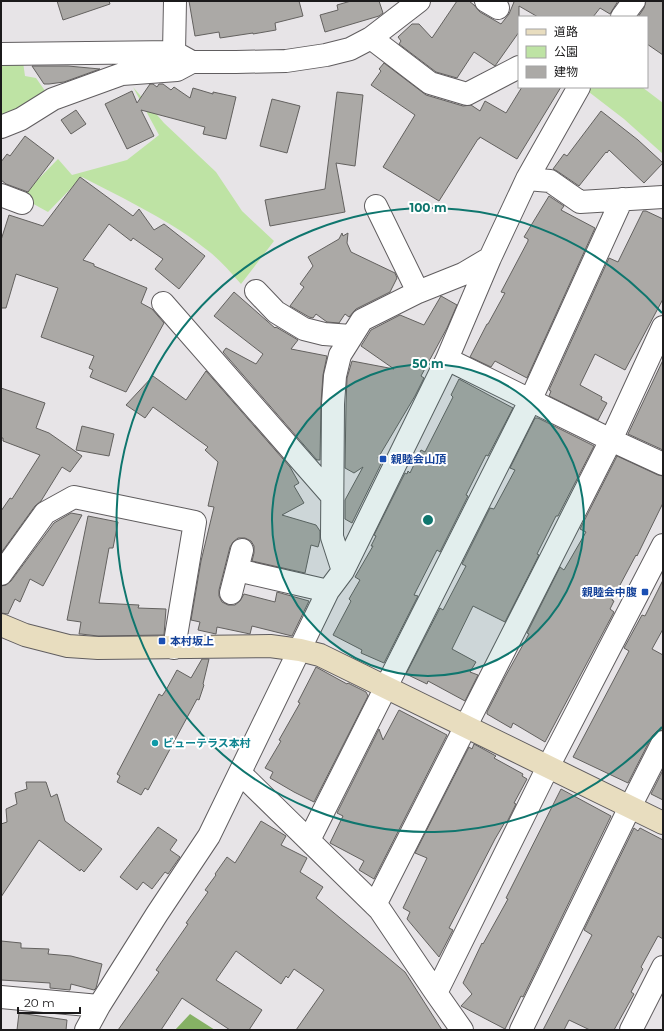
<svg xmlns="http://www.w3.org/2000/svg" width="664" height="1031" font-family="Montserrat,'Noto Sans JP',sans-serif">
<rect width="100%" height="100%" fill="#e7e4e7"/>
<path fill="#bee3a4" d="M1 62H23L25 76 36 78 48 95 1 120Z
M133 87 164 123 216 172 242 211 274 241 241 284C231 273 222 262 211 253 172 221 126 200 82 177L48 212 21 197 58 159 72 175 127 160 159 135Z
M586 87H642L663 103V154L624 119 585 89Z"/>
<path fill="#85b164" d="M190 1014 215 1030H175Z"/>
<path fill="#aba9a6" stroke="#63615f" d="M57 1H109L110 4 63 20Z
M189 1H299L303 16 275 23 276 30 253 34V33L220 38 219 32 195 36Z
M351 1H379L383 13 379 16 325 32 320 15 338 10 337 5Z
M457 1H469L474 5 480 12 501 24 509 14 514 2 511 1H618L610 14 600 8 593 17H538L519 6V32L495 66 474 52 457 78 436 72 399 44 401 41 398 37 412 24H419L432 38Z
M646 1H663V55L647 44V17H638L644 8Z
M384 63 426 95 463 106 471 105 480 111 485 101 506 113 522 87H561L517 159 480 137 479 139H478L439 201 383 167 415 115 371 85 381 71 379 69Z
M32 66H68L100 69 64 82 49 84H44Z
M150 84H153L157 87 159 84H163L171 90 174 87 190 98 193 88 213 94V92L236 97 226 139 203 134 205 127 141 110 154 136 127 149 105 104 132 91 137 103Z
M337 92 363 95 355 166 336 163 345 212 270 226 265 200 325 189Z
M272 99 300 106 287 153 260 146Z
M76 110 86 124 71 134 61 120Z
M601 111 638 140 663 163 644 183 609 150 607 153 606 152 579 186 557 171 553 169 564 154 567 156Z
M25 136 54 158 28 192 6 184 1 180V162L7 154 10 156Z
M80 177 133 216 139 209 154 230 164 224 205 256 179 289 155 269 163 259 133 238 131 241 109 224 83 260 94 264V266L147 288 141 303 152 309 164 323 126 392 90 377 93 370 89 368 94 356 41 337 58 288 16 274 6 308H1V240L9 215 43 226Z
M549 196 564 206 561 210 595 228 527 378 495 361 491 367 470 357 487 324H488L505 293 501 292 528 241V239L524 237Z
M643 211H646L663 219V299L625 370 595 354 580 385 602 397 601 400 607 403 598 420 549 396 551 391 549 390 609 258 618 262Z
M342 233 343 236 348 233 347 243 351 252 395 273 397 278 390 292 356 309 349 317 345 314 339 323 327 322 316 314 313 318 309 317 290 306 304 287 300 284 313 266 308 257 339 239Z
M234 292 275 328 276 327 298 340 291 349 327 356 323 375 321 403 320 460H317L223 352 226 348 256 364 263 354 214 316Z
M441 296 457 305 447 328 421 376 424 378 415 396 378 458 383 460 352 523 345 519V500L363 467 354 473 345 468 346 404 347 378 352 361 394 369 361 346 371 330 400 315 424 325Z
M663 360V450L628 434Z
M206 371 290 467 299 483 294 486 304 503 282 515 316 525 320 531V540L318 547 311 545 305 573 252 561 254 553V546L251 541 245 538H238L233 542 230 547 219 590V596L222 602 228 605H235L240 601 244 594 275 602 277 592 309 601 292 636 252 626 250 634 217 627 216 634 198 630 200 622 191 620 201 561 214 507 208 506 218 462 205 450 208 447 153 407 145 418 126 405 153 376 186 400Z
M459 379 513 408 488 456 486 455 466 495 468 496 440 552 437 550 414 595 418 596 384 663 361 653 362 650 333 635 351 601 349 599 360 580 355 577 373 546H371L376 536 374 535 405 473 407 474 408 471 410 473 421 450 425 452 453 397 451 395Z
M1 388 45 403 36 428 49 433 82 456 70 472 62 467 41 501 35 506 1 553V511L10 498 12 499 40 455 3 441V438H1Z
M535 418H538L594 446 558 516H556L537 554 539 555 505 622 473 606 452 649 476 662 470 672 478 675 465 701 428 681 427 684 406 674 440 608 443 610 466 566 462 564 490 508 494 509 515 470 510 468Z
M82 426 114 434 109 456 76 450Z
M617 456 658 475 663 476V503L637 556 636 555 612 600 614 601 610 609 614 612 545 742 513 723 511 728 487 714V712L505 677 529 634 527 633 560 567 564 570 586 532 580 529Z
M71 513 82 515 43 586 30 579 20 602 15 599 8 614 1 613V586L6 585 11 581 54 523Z
M88 516 118 522 113 548H109L99 603 139 605 138 608 166 609 164 635 98 636 81 634H79L81 622 67 620Z
M663 580V629L652 649 663 655V730L657 731 652 736 628 783 573 757 629 651 624 648 642 615 645 616Z
M202 659H209L203 684 204 685 199 700 197 699 148 790 145 788 141 795 117 782 120 776 117 774 159 694 162 696 166 690 177 670 191 678Z
M316 667 347 684 348 683 366 692 368 696 314 802 294 792 270 778 273 772 265 768 281 741 279 740 300 703 298 702Z
M399 710 447 735 374 879 359 870 364 861 330 843 343 816 337 813 379 729 383 740Z
M474 744 496 756 494 758 523 774 522 776 527 779 514 803 516 804 507 822H505L495 839 449 928 453 930 439 957 407 919 410 912 403 908 427 858 415 853 469 747 472 749Z
M663 770V800L651 794Z
M26 782H46L51 797 57 794 65 821 102 849 84 872 81 869 80 871 39 840 1 897V824L7 822 6 809 17 804 15 793 27 789Z
M561 789 611 816 523 997 521 996 505 1029 461 1006 472 994 463 983 482 943 483 944 508 899 506 898Z
M261 821 286 836 281 845 307 858 300 872 323 887 316 898 405 972 442 1030H296L324 990 294 969 288 978 286 976 281 984 236 951 216 980 262 1010 249 1030H230L182 998 161 1030H118L159 972 156 970 188 924 186 923 208 892 205 890 216 875 215 874 227 857 235 863Z
M158 827 177 840 170 850 180 857 168 874 165 872 152 889 143 882 137 890 120 877Z
M634 828 638 831 640 828 663 840V939L658 936 641 967 643 969 631 992 634 994 614 1030H590L569 1020 564 1030H543L592 935 584 930Z
M1 941 21 943V948L49 949 48 954 71 956 102 964 96 988 94 990 71 984 70 990 50 988V983L1 980Z
M19 1013 67 1020 66 1030H17Z"/>
<g fill="none" stroke-linecap="round" stroke-linejoin="round">
<defs>
<path id="street" d="M486 1 498 8
M622 17 634 1
M371 38 430 83 467 94 519 67
M174 52 175 1
M1 54 174 52 192 62H236L286 61 326 55 350 49 371 38 419 1
M1 127 21 119 53 99 122 74 177 70 192 62
M527 179 550 181 580 202 663 197
M1 195 22 203
M376 206 418 292
M256 291 276 312 304 329 324 334 351 336
M163 303 332 496
M447 359 611 440 663 464
M237 570 328 591
M343 571 332 537 333 404 335 376 340 355 362 320 418 292 463 274 490 258 527 179 579 87
M1 574 45 513 74 497 195 522 174 648
M231 593 242 550
M240 773 380 910 436 993 462 1030
M309 840 530 401 622 199
M375 905 611 440 663 327
M436 993 548 767 663 545
M1 997 99 1006
M86 1030 99 1006 157 914 209 836 328 591 343 571 447 359 490 258
M521 1030 630 807 663 742
M631 1030 663 967"/>
<path id="secondary" d="M1 625 25 635 68 646 98 648 270 646 300 650 320 655 663 823"/>
</defs>
<use href="#street" stroke="#605d5f" stroke-width="24"/>
<use href="#secondary" stroke="#605d5f" stroke-width="24"/>
<use href="#street" stroke="#fff" stroke-width="22"/>
<use href="#secondary" stroke="#e8ddbf" stroke-width="22"/>
</g>
<circle cx="428" cy="520" r="156" fill="#0f766e" fill-opacity=".12"/>
<g fill="none" stroke="#0f766e" stroke-width="2">
<circle cx="428" cy="520" r="156"/>
<path d="M662 727A312 312 0 1 1 662 313"/>
</g>
<g fill="#1a4fb4" stroke="#fff" stroke-width="1.5">
<rect x="379" y="455" width="8" height="8" rx="2"/>
<rect x="641" y="588" width="8" height="8" rx="2"/>
<rect x="158" y="637" width="8" height="8" rx="2"/>
</g>
<circle fill="#0f9aa8" stroke="#fff" stroke-width="1.5" cx="155" cy="743" r="4"/>
<g text-anchor="middle" stroke-width="4" stroke-linejoin="round" paint-order="stroke">
<g font-size="11" font-weight="bold" fill="#164399" stroke="#fff" text-anchor="start">
<text x="391" y="463">親睦会山頂</text>
<text x="637" y="596" text-anchor="end">親睦会中腹</text>
<text x="170" y="645">本村坂上</text>
</g>
<g font-size="11" font-weight="bold" fill="#0d838f" stroke="#fff" text-anchor="start">
<text x="163" y="747">ビューテラス本村</text>
</g>
</g>
<circle cx="428" cy="520" r="6" fill="#0f766e" stroke="#fff" stroke-width="2"/>
<g font-size="12" text-anchor="middle" font-weight="bold" fill="#0f766e" stroke="#fff" stroke-width="4" stroke-linejoin="round" paint-order="stroke">
<text x="428" y="212">100 m</text>
<text x="428" y="368">50 m</text>
</g>
<rect width="664" height="1031" fill="none" stroke="#1b1a1b" stroke-width="4"/>
<rect x="518" y="16" width="130" height="72" fill="#ffffff" stroke="#a4a3a4"/>
<rect x="526" y="29" width="20" height="6" fill="#e8ddbf" stroke="#a4a3a4"/>
<text x="554" y="36" font-size="12" fill="#1b1a1b">道路</text>
<rect x="526" y="46" width="20" height="12" fill="#bee3a4" stroke="#a4a3a4"/>
<text x="554" y="56" font-size="12" fill="#1b1a1b">公園</text>
<rect x="526" y="66" width="20" height="12" fill="#aba9a6" stroke="#a4a3a4"/>
<text x="554" y="76" font-size="12" fill="#1b1a1b">建物</text>
<path d="M18 1007v6h62v-6" fill="none" stroke="#1b1a1b" stroke-width="2"/>
<text x="24" y="1007" font-size="12" fill="#1b1a1b" stroke="#ffffff" stroke-width="3" paint-order="stroke">20 m</text>
</svg>
